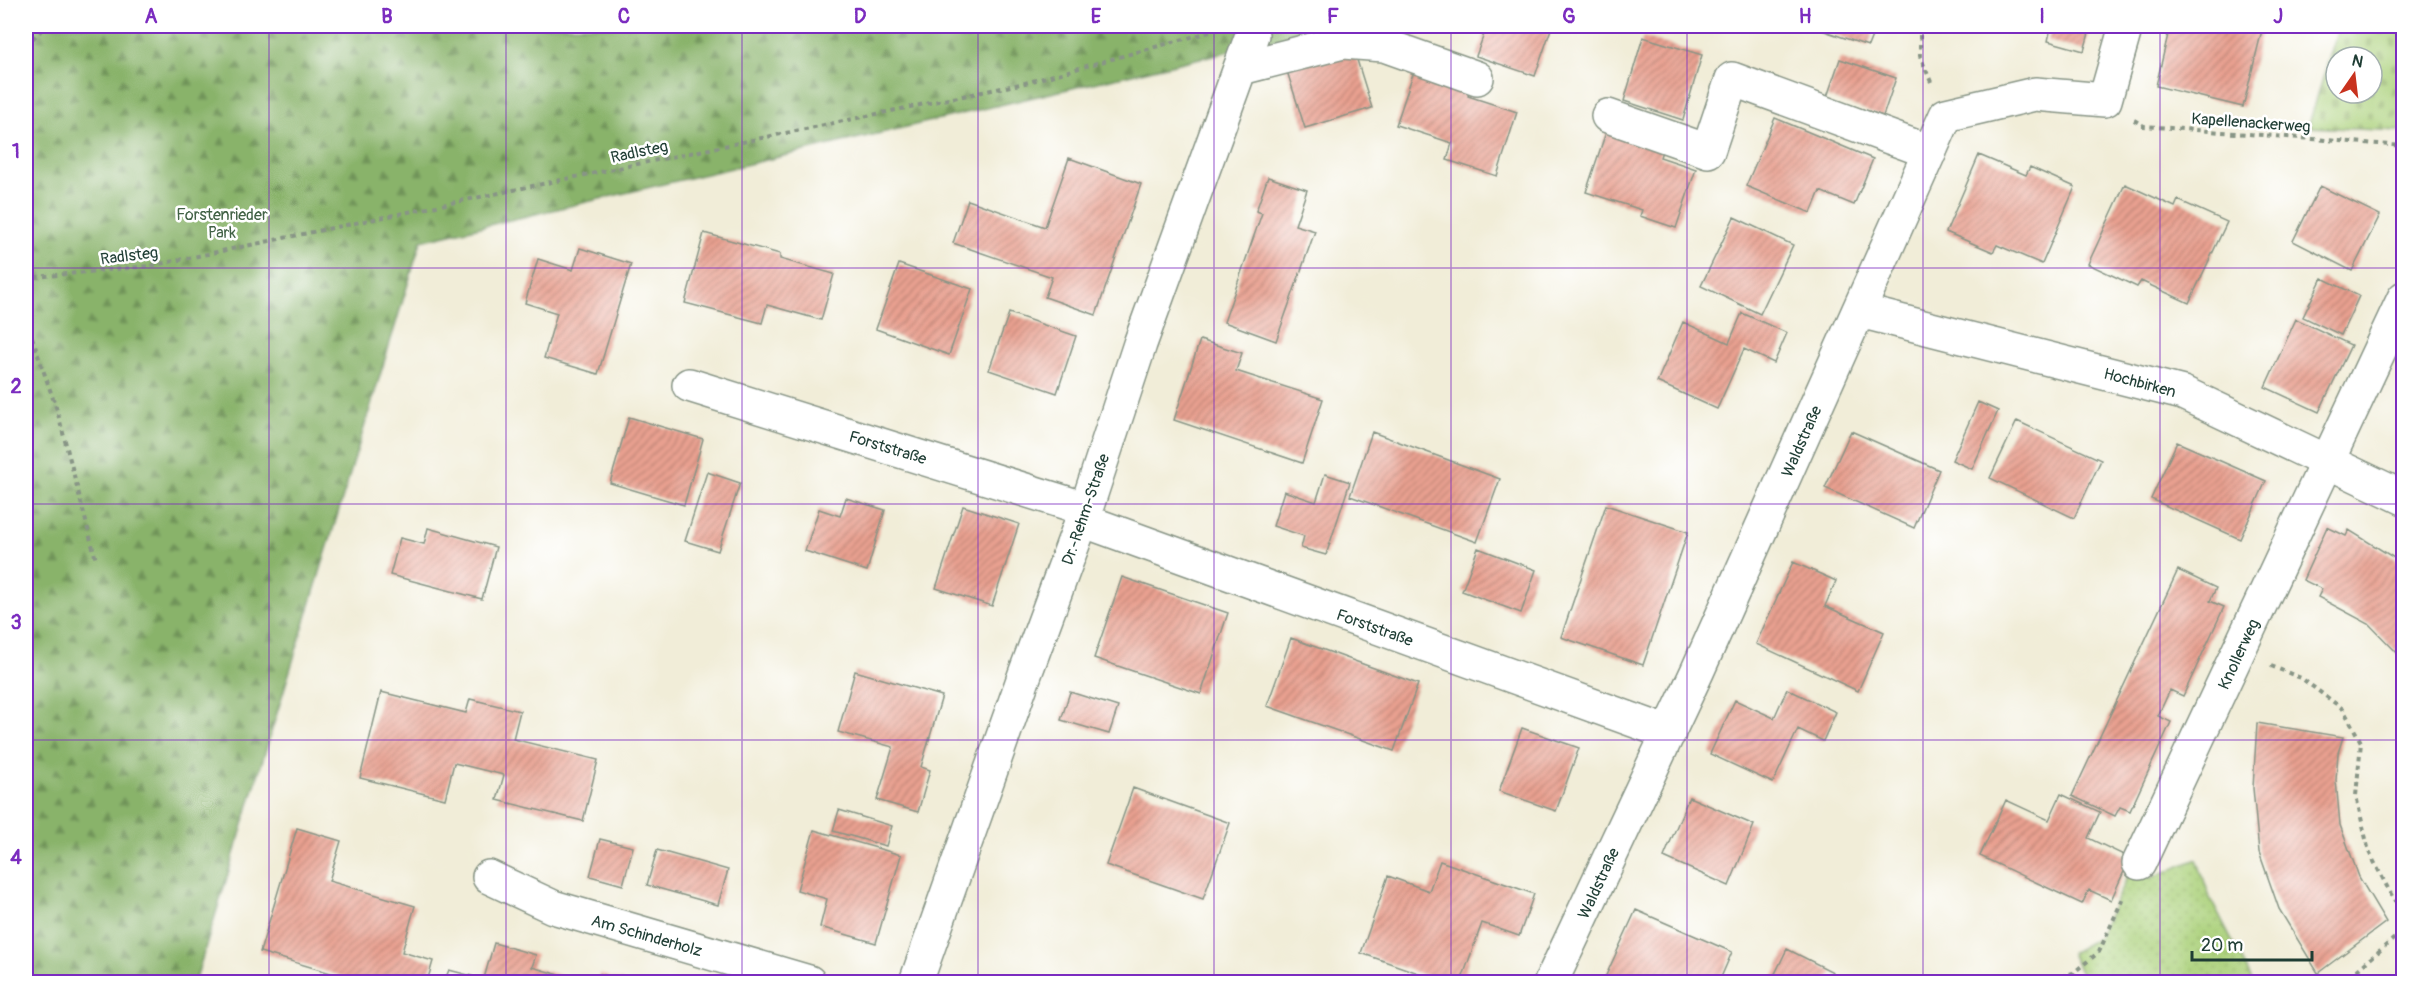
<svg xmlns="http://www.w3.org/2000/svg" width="2429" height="1008" font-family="Pangolin,sans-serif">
<defs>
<pattern id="grass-dots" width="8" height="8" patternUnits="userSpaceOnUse" patternTransform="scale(1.5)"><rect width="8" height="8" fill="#acd17b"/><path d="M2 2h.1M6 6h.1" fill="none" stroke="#94b46b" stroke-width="1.8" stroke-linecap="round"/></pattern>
<pattern id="forest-firs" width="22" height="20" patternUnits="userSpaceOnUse" patternTransform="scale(1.5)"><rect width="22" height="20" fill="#89b36b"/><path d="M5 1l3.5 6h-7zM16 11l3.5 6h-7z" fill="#6f9359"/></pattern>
<pattern id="cemetery-stones" width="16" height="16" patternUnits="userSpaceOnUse" patternTransform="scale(1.5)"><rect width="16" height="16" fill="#acd17b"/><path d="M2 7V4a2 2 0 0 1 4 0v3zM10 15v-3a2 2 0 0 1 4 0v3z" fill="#94b46b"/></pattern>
<pattern id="building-hatch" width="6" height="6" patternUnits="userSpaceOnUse" patternTransform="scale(1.5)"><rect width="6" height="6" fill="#e9a090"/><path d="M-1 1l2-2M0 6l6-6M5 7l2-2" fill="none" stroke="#bc8476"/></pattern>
</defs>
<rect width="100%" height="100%" fill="#fff"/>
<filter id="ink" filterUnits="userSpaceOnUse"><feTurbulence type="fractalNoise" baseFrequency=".0167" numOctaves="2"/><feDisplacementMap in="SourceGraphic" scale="12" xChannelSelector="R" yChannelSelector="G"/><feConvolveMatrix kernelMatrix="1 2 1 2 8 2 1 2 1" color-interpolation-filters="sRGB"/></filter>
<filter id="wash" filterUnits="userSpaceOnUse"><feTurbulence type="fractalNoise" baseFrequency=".008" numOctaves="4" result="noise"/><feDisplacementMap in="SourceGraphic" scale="24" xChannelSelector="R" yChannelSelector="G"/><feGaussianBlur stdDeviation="1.35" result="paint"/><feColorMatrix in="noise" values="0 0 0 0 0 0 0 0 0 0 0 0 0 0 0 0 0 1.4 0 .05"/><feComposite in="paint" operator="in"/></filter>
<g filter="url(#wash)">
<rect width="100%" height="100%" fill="#f1edd8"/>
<path fill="url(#grass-dots)" stroke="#668758" stroke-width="1.5" d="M2197 859 2210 898 2253 982H2085L2071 953 2098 938 2131 869 2151 878Z"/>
<path fill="url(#forest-firs)" stroke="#547850" stroke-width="1.5" d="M26 26H1326L1298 35 421 241 195 982H26Z"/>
<path fill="url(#cemetery-stones)" stroke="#668758" stroke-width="1.5" fill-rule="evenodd" d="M2339 26H2403V131L2308 127ZM2336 57H2372V93H2336Z"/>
<g id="blocks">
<path fill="url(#building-hatch)" d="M1487 26H1552L1535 76 1476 56Z
M1810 26H1876L1868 46Z
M2028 26H2091L2084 51 2048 41 2050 32Z
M2170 26H2263L2243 107 2156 86Z
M1643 37 1702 55 1683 120 1624 101Z
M1353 47 1372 108 1305 128 1286 68Z
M1840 59 1896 78 1883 116 1827 97Z
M1414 71 1470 90 1468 96 1517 112 1497 176 1447 160 1452 143 1396 125Z
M1775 118 1873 159 1854 205 1820 191 1811 213 1746 186Z
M1607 129 1663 148 1660 157 1696 169 1676 228 1640 216 1642 210 1586 192Z
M1979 155 2026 175 2030 167 2075 187 2042 264 1997 245 1993 252 1946 232Z
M1069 158 1141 184 1096 315 1045 297 1052 277 953 243 968 200 1045 227Z
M1268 177 1307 190 1295 225 1315 231 1276 341 1224 322 1262 213 1256 211Z
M2125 184 2175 207 2178 200 2227 222 2189 303 2141 281 2137 287 2088 264Z
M2320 186 2380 215 2352 271 2293 241Z
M1734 217 1793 245 1760 314 1701 286Z
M704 233 780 254V259L834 274 821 320 767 305 762 323 685 303Z
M580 248 631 264 598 374 544 358 557 313 525 303 538 259 573 270Z
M899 264 972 289 949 355 876 329Z
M2322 278 2359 296 2341 335 2303 317Z
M1009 313 1076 336 1057 393 989 370Z
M1742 313 1787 333 1774 363 1744 349 1717 409 1657 382 1683 322 1729 343Z
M2296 319 2351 345 2319 412 2265 387Z
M1200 340 1242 353 1236 371 1323 399 1302 463 1174 420Z
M1978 402 1998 411 1972 469 1952 460Z
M629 417 703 439 684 505 610 483Z
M2017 421 2101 460 2074 518 1990 478Z
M1851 431 1939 470 1914 528 1825 488Z
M1372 432 1500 479 1477 542 1350 496Z
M2177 442 2266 481 2240 539 2151 499Z
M707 472 740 483 718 551 685 541Z
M1325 474 1350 482 1326 555 1301 548 1304 536 1273 526 1284 491 1316 502Z
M846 498 885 510 867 571 805 551 819 509 840 516Z
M1606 505 1688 532 1643 665 1561 637Z
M963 506 1019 524 992 606 936 588Z
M2327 527 2346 536 2349 530 2404 564V660L2369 624 2318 597 2322 589 2303 580Z
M428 528 496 547 482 599 390 575 400 538 424 544Z
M1478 548 1536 570 1521 613 1462 591Z
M1793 562 1836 581 1825 606 1884 632 1858 691 1756 644Z
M2178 570 2216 588 2210 601 2224 607 2183 696 2170 690 2158 716 2171 722 2130 811 2120 807 2115 816 2072 796Z
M1122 577 1228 613 1201 694 1094 658Z
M1291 638 1418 684 1394 751 1267 706Z
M855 671 942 696 921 767 930 770 918 812 877 800 893 747 838 732Z
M1787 689 1836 712 1823 741 1798 729 1773 783 1710 754 1735 700 1774 718Z
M381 692 466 713 470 699 520 711 513 739 598 760 583 821 497 800 504 775 454 763 445 799 360 778Z
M1070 692 1118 707 1109 734 1061 720Z
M2257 723 2343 737 2338 753 2336 780 2340 825 2359 877 2386 922 2318 973 2279 909 2259 852 2253 788Z
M1522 728 1579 748 1556 811 1499 791Z
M1133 788 1230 823 1203 899 1106 865Z
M2061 794 2100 812 2088 838 2130 858 2111 900 2089 890 2082 904 1980 856 2006 800 2049 820Z
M1689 797 1754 825 1729 886 1664 857Z
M839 810 892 826 886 846 833 831Z
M297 828 341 841 329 881 415 906 402 952 433 961 427 982H361L260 952Z
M814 830 901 855 876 943 820 927 827 899 797 890Z
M600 839 633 847 623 885 590 876Z
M657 850 728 870 718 905 647 885Z
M1440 861 1534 894 1519 936 1482 923 1461 982H1444L1361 953 1388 876 1429 891Z
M1636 910 1732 952 1719 982H1603Z
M494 943 536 955 532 967 583 982H483Z
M1787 949 1833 972 1827 982H1771Z
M449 970 472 976 470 982H444Z
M600 974 626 982H597Z"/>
</g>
</g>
<g filter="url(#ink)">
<use href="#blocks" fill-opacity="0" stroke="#889586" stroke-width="1.5"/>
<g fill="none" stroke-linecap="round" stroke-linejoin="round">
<defs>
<path id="minor" d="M1241 68 1343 42 1384 45 1477 78
M1608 116 1708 151 1732 79 1930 152
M1860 311 2183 393 2404 498
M689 385 1086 509
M1082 520 1669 733
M2139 863 2404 298
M489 877 553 907 809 982
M916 982 1025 674 1086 509 1140 344 1252 35
M1551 982 1697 672 1946 115 2035 94 2105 100 2126 26"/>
</defs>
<use href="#minor" stroke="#889586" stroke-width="36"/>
<path stroke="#889586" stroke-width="4" stroke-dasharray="4.5 4.5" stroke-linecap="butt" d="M1920 26V56L1931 82
M26 45 46 26
M2134 120 2144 126 2404 146
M26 278 150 266 1025 83 1213 31
M26 320 57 410 96 560
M2271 666 2301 678 2343 709 2361 742 2356 796 2369 852 2393 898 2404 911
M2073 973 2078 982
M2044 982 2073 973 2099 952 2124 896
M2343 982 2404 930"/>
<use href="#minor" stroke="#fff" stroke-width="33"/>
</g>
</g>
<path fill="none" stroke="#7b2cbf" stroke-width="1.5" stroke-opacity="0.55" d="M269 26V982M506 26V982M742 26V982M978 26V982M1214 26V982M1451 26V982M1687 26V982M1923 26V982M2160 26V982M26 268H2404M26 504H2404M26 740H2404"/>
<g text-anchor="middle" stroke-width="5" stroke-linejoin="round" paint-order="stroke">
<g font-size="16" fill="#1f3d34" stroke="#fff">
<text transform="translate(2251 122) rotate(4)" y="6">Kapellenackerweg</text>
<text transform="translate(639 151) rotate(-12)" y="6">Radlsteg</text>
<text transform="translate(129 255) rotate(-7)" y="6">Radlsteg</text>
<text transform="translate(2140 382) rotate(15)" y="6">Hochbirken</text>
<text transform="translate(1801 441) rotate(-66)" y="6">Waldstraße</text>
<text transform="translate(888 447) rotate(17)" y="6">Forststraße</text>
<text transform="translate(1085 509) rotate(-71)" y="6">Dr.-Rehm-Straße</text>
<text transform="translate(1375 627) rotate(20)" y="6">Forststraße</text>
<text transform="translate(2238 654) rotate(-65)" y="6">Knollerweg</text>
<text transform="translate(1598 883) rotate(-65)" y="6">Waldstraße</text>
<text transform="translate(647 935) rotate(16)" y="6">Am Schinderholz</text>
</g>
<g font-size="16" fill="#426246" stroke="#fff">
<text x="222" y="220">Forstenrieder<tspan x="222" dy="18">Park</tspan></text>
</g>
</g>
<rect width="2429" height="1008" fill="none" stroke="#fff" stroke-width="66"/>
<g transform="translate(2354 75) rotate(14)"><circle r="28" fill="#ffffff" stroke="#a5b1ae" stroke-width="1.5"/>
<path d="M0-4.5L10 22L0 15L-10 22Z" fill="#c8321e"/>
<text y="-9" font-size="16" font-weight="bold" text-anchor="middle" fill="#1f3d34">N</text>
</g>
<path d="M2192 951v9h120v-9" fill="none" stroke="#1f3d34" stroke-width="3"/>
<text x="2201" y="951" font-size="18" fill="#1f3d34" stroke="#ffffff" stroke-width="4.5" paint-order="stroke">20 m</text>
<rect x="33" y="33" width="2363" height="942" fill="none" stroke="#7b2cbf" stroke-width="2"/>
<g font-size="20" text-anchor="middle" font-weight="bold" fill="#7b2cbf">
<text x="151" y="23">A</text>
<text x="387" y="23">B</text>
<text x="624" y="23">C</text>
<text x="860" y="23">D</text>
<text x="1096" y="23">E</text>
<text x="1333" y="23">F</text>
<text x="1569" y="23">G</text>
<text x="1805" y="23">H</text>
<text x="2042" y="23">I</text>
<text x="2278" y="23">J</text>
<text x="16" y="158">1</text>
<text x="16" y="393">2</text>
<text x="16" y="629">3</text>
<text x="16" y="864">4</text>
</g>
</svg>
